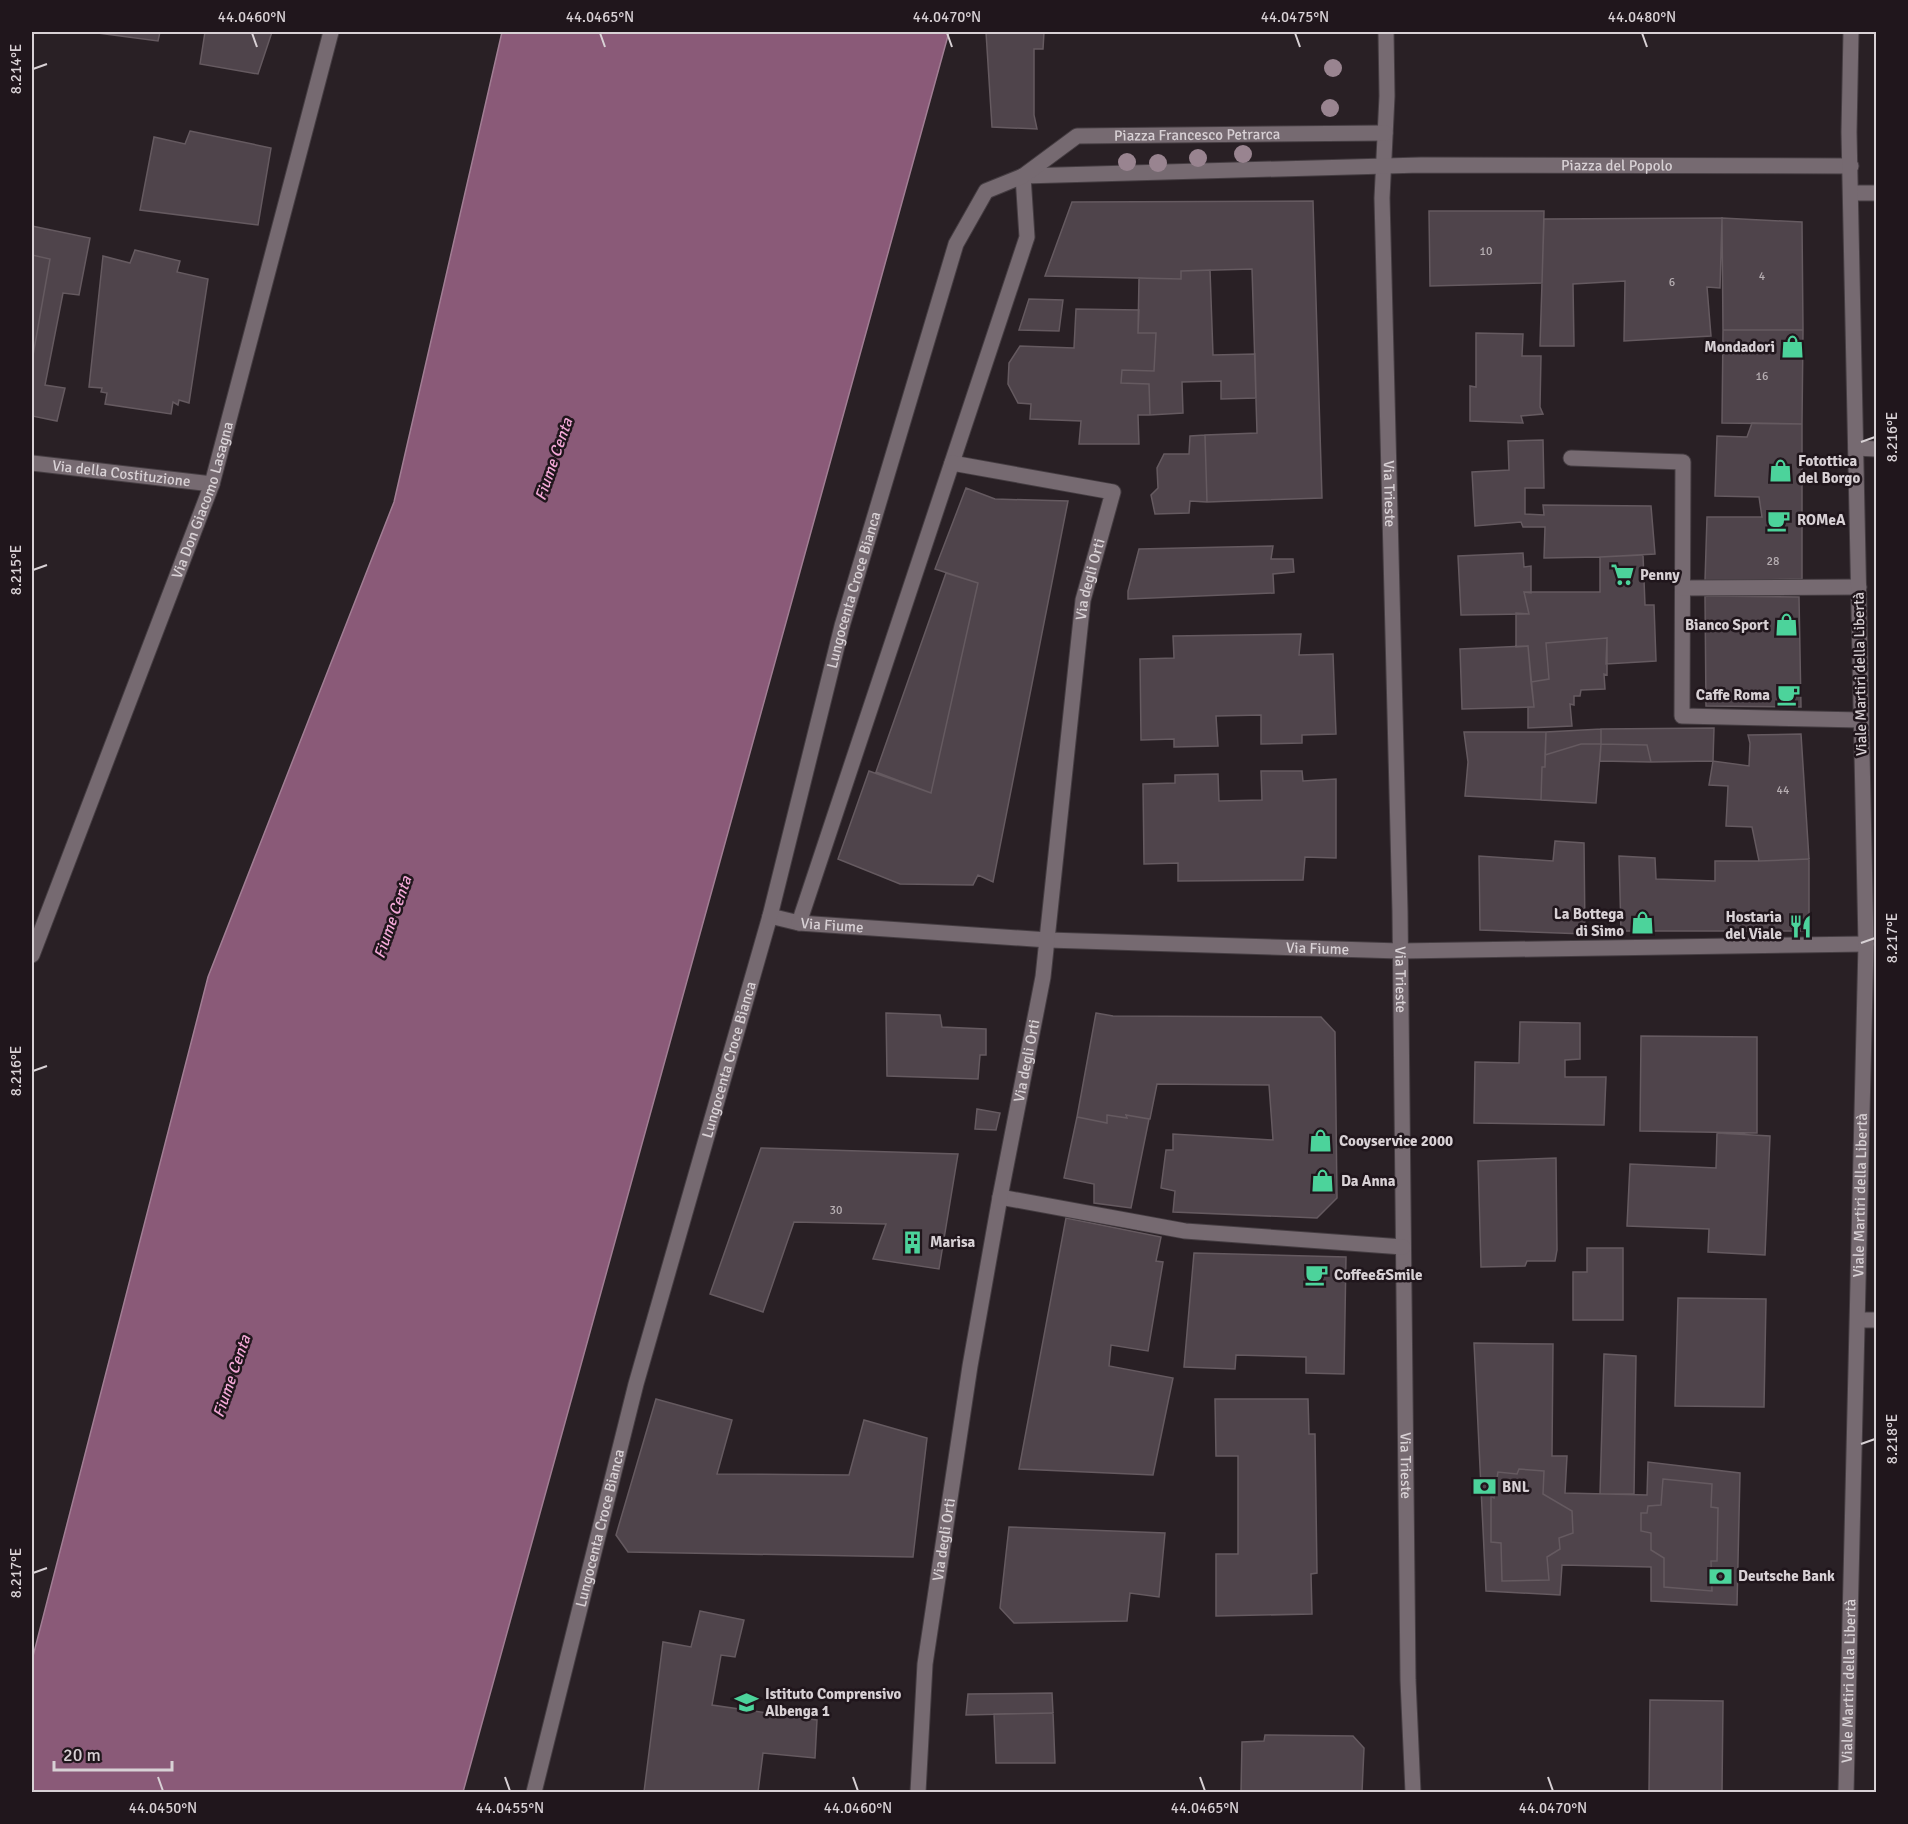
<svg xmlns="http://www.w3.org/2000/svg" width="1908" height="1824" font-family="Signika,sans-serif">
<rect width="100%" height="100%" fill="#292025"/>
<path fill="#8a5a78" stroke="#a17e94" stroke-width="1.5" d="M502 32H949L463 1792H32V1660L208 977 394 502Z"/>
<path fill="#4f444b" stroke="#655a60" stroke-width="1.5" d="M90 32H160L158 41Z
M205 32H272L258 74 200 64Z
M986 32H1044L1043 49H1034V115L1037 129 992 127Z
M190 131 271 148 258 225 140 210 154 137 185 144Z
M1313 201 1322 498 1207 502 1205 435 1257 433 1252 269 1181 271V279L1045 276 1072 202Z
M1429 211H1544L1542 283 1430 286Z
M1722 218 1720 288 1707 287 1711 336 1624 341 1625 281 1573 284 1574 346H1540L1544 219Z
M1722 218 1802 222 1803 330H1723Z
M32 226 90 238 79 295 63 293 45 385 65 388 57 421 32 416V361L50 259 32 255Z
M135 250 180 261 177 272 208 279 189 403 179 400 178 405 173 402 171 414 105 404 107 393 101 392 102 388 89 387 103 256 130 263Z
M32 255 50 259 32 361Z
M1210 270 1213 355 1255 354 1256 398 1221 399V381L1182 382 1183 413 1150 415 1149 384 1121 383 1122 370 1154 371 1156 333H1138L1139 278 1181 279V271Z
M1029 299 1063 300 1059 331 1019 330Z
M1076 309 1139 310 1138 333H1156L1154 371 1122 370 1121 383 1149 384 1150 415H1138L1139 444H1079L1081 421 1030 419 1031 404 1018 403 1008 384 1009 363 1020 346 1074 348Z
M1723 330H1803L1802 424 1722 423Z
M1476 333 1523 334 1522 356H1541L1540 407 1543 414 1521 416 1523 423 1470 421V386L1476 387Z
M1752 423 1802 424V579L1705 581 1707 517H1762L1759 497 1715 496 1717 436 1747 437Z
M1205 435 1207 502 1190 501 1189 513 1155 514 1151 495 1158 488 1157 468 1164 454H1189L1190 436Z
M1543 440 1544 488H1525V514L1544 515 1543 505 1651 506 1655 554 1600 557 1544 558 1545 527H1523L1521 522 1475 526 1472 472 1509 470 1508 441Z
M966 488 995 499 1068 501 993 882 978 875 973 885 900 884 838 859 869 771 931 793 978 583 935 569Z
M1273 546 1271 559H1293L1294 572 1273 574 1274 593 1128 599V591L1139 549Z
M1523 553 1524 567 1531 566V593L1524 592 1529 614 1461 615 1458 556Z
M1643 555 1645 605H1654L1656 661 1606 664 1607 638 1546 643 1549 679 1531 682 1528 646 1516 647V613L1529 614 1524 592H1600V557Z
M946 573 978 583 931 793 876 772Z
M1705 596 1799 597 1801 707 1706 706Z
M1301 634 1299 655 1333 654 1336 734 1302 735V743L1261 744V715L1216 716 1218 746 1174 747V739L1141 740 1140 659 1174 658 1173 636Z
M1607 638V675L1604 674 1605 689 1581 690 1580 696H1574V705L1570 704 1572 726 1528 728V707H1534L1531 682 1549 679 1546 643Z
M1528 646 1534 707 1462 709 1460 649Z
M1714 728 1713 761 1651 762 1647 745 1601 744V729Z
M1601 729V744H1581L1545 755 1546 732Z
M1464 732H1546L1545 767H1542L1541 800 1465 796 1468 762Z
M1801 734 1809 859 1759 861 1752 827 1726 826 1728 786 1709 785 1713 761 1749 766 1750 743 1748 735Z
M1581 744H1601L1596 803 1541 800 1542 767H1545V755Z
M1601 744 1647 745 1651 762 1600 761Z
M1261 771H1302L1303 781 1336 779V858L1305 857 1303 880 1178 881V863L1144 864 1143 784 1175 783V775L1218 774 1219 801 1262 800Z
M1555 841 1584 843 1585 934 1480 930 1479 856 1553 861Z
M1619 856 1655 858 1656 879 1715 881V861H1759L1809 859V931H1621Z
M886 1013 940 1015 942 1027 986 1029V1055H980L978 1079 887 1076Z
M1096 1013 1113 1016 1321 1017 1335 1032 1337 1198 1317 1218 1173 1212 1175 1191 1161 1188 1166 1150H1173V1134L1273 1140 1269 1085 1157 1084 1150 1119 1126 1115 1127 1118 1107 1115V1123L1077 1117Z
M1520 1022 1580 1023V1059L1565 1060V1077H1606L1604 1125 1474 1123 1475 1062 1519 1063Z
M1641 1036 1757 1037V1133L1640 1131Z
M977 1109 1000 1113 996 1130 975 1129Z
M1107 1115 1127 1118 1126 1115 1149 1119 1131 1208 1094 1203V1184L1064 1178 1077 1117 1107 1123Z
M1717 1133 1770 1136 1765 1255 1708 1252 1709 1229 1627 1226 1630 1164 1716 1168Z
M761 1148 958 1154 939 1269 873 1259 886 1224 794 1222 763 1312 710 1294Z
M1556 1158 1557 1250 1555 1261H1527L1525 1266 1481 1267 1478 1161Z
M1066 1218 1161 1237 1156 1261 1163 1262 1148 1351 1111 1345 1109 1366 1173 1378 1153 1475 1019 1469Z
M1587 1248H1623V1320H1573V1272H1587Z
M1194 1253 1346 1257 1344 1374 1306 1373V1357L1236 1355 1235 1369 1184 1367Z
M1678 1298 1766 1299 1764 1407 1675 1406Z
M1474 1343 1553 1344 1552 1456H1567L1565 1493 1647 1495 1648 1462 1740 1473 1737 1605 1651 1601V1567L1562 1565 1560 1595 1486 1591Z
M1604 1354 1636 1356 1634 1494H1600Z
M656 1399 732 1420 717 1474 849 1475 864 1420 927 1438 913 1557 628 1552 616 1535Z
M1215 1399H1308L1309 1434H1315L1317 1573 1311 1574 1312 1614 1216 1616V1554H1238V1456H1216Z
M1519 1469 1544 1471 1543 1494 1572 1511 1573 1533 1559 1538 1560 1549 1547 1557 1549 1580 1502 1581 1501 1543 1491 1542V1496L1494 1498 1498 1472 1517 1474Z
M1663 1479 1712 1484 1711 1507 1718 1508 1717 1561H1711L1712 1591 1664 1587V1558L1651 1550V1533L1641 1531V1513H1647L1648 1506 1661 1505Z
M1009 1527 1165 1533 1159 1597 1130 1593 1127 1621 1014 1623 1000 1608Z
M700 1611 744 1620 735 1657 721 1655 712 1705 817 1720 815 1758 763 1753 758 1792H644L663 1642 691 1647Z
M1052 1693 1053 1713 966 1715 968 1694Z
M1650 1700 1723 1701 1722 1792H1649Z
M1053 1713 1055 1763H996L994 1714Z
M1265 1735 1353 1736 1364 1748 1362 1792H1241L1242 1742 1264 1741Z"/>
<g fill="none" stroke-linecap="round" stroke-linejoin="round">
<defs>
<g id="minor">
<path id="s1" d="M1386 32 1387 96 1382 198 1400 911 1408 1680 1413 1792"/>
<path id="s2" d="M1023 176 1421 165 1851 166"/>
<path d="M1851 193H1876"/>
<path d="M1856 448 1876 449"/>
<path d="M1571 458 1683 462 1682 716 1861 720"/>
<path id="s3" d="M32 463 212 484"/>
<path d="M1683 588 1859 587"/>
<path id="s4" d="M770 916 799 923 1048 940 1400 951 1866 944"/>
<path d="M799 923 1027 237 1023 176"/>
<path id="s5" d="M32 955 212 484 331 32"/>
<path d="M1000 1197 1185 1231 1403 1247"/>
<path d="M1858 1320H1876"/>
<path id="s6" d="M534 1792 636 1384 770 916 842 626 956 244 986 191 1023 176 1077 136 1385 133"/>
<path id="s7" d="M918 1792 925 1664 970 1366 1000 1197 1043 977 1083 600 1113 492 952 463"/>
<path id="s8" d="M1846 1792 1866 944 1849 132 1851 32"/>
</g>
</defs>
<use href="#minor" stroke="#453d42" stroke-width="17"/>
<use href="#minor" stroke="#766a71" stroke-width="15"/>
</g>
<g fill="#998490">
<circle cx="1333" cy="68" r="9"/>
<circle cx="1330" cy="108" r="9"/>
<circle cx="1243" cy="154" r="9"/>
<circle cx="1198" cy="158" r="9"/>
<circle cx="1127" cy="162" r="9"/>
<circle cx="1158" cy="163" r="9"/>
</g>
<path fill="none" stroke="#d8d1d5" stroke-width="2" d="M252 33 257 47M600 33 605 47M947 33 952 47M1295 33 1300 47M1642 33 1647 47M33 69 47 64M1861 442 1875 437M33 570 47 565M1861 943 1875 938M33 1071 47 1066M1861 1444 1875 1439M33 1573 47 1568M158 1777 163 1791M505 1777 510 1791M853 1777 858 1791M1200 1777 1205 1791M1548 1777 1553 1791"/>
<defs>
<symbol id="shop-bare" viewBox="-9 -9 18 18"><path d="M-5-2.5h2.3a2.7 3.5 0 0 1 5.4 0H5L5.5 6h-11ZM-1.5-2.5h3a1.5 2.3 0 0 0-3 0Z" fill="#4cd39b" stroke="#20161c" stroke-width="2.5" paint-order="stroke"/></symbol>
<symbol id="cafe-bare" viewBox="-9 -9 18 18"><path d="M-5.5-4.5H6V0H3Q3 3.5 0 3.5H-2.5Q-5.5 3.5-5.5 0ZM3-3.2v2h1.7v-2ZM-6 4.5H4V6H-6Z" fill="#4cd39b" stroke="#20161c" stroke-width="2.5" paint-order="stroke"/></symbol>
<symbol id="supermarket-bare" viewBox="-9 -9 18 18"><path d="M-6-5.5h2.5l.6 2H6L4.5 2H-2.5L-4.4-4H-6ZM-1.5 3.2a1.3 1.3 0 1 0 .1 0ZM3 3.2a1.3 1.3 0 1 0 .1 0Z" fill="#4cd39b" stroke="#20161c" stroke-width="2.5" paint-order="stroke"/></symbol>
<symbol id="restaurant-bare" viewBox="-9 -9 18 18"><path d="M-5-6h1v4h1v-4h1v4h1v-4h1v5L-1.5 .5V6h-2V.5L-5-1ZM5-6V6H3V1.5H1.5Q1.5-4 5-6Z" fill="#4cd39b" stroke="#20161c" stroke-width="2.5" paint-order="stroke"/></symbol>
<symbol id="building-bare" viewBox="-9 -9 18 18"><path d="M-4-6H4V6H1V3H-1V6H-4ZM-2.5-4.3h1.7v1.8h-1.7ZM.8-4.3h1.7v1.8H.8ZM-2.5-1h1.7V.8h-1.7ZM.8-1h1.7V.8H.8Z" fill="#4cd39b" stroke="#20161c" stroke-width="2.5" paint-order="stroke"/></symbol>
<symbol id="bank-bare" viewBox="-9 -9 18 18"><path d="M-6-4H6V4H-6ZM0-2.3a2.3 2.3 0 1 0 0 4.6a2.3 2.3 0 1 0 0-4.6Z" fill="#4cd39b" stroke="#20161c" stroke-width="2.5" paint-order="stroke"/></symbol>
<symbol id="school-bare" viewBox="-9 -9 18 18"><path d="M0-5L7-2L0 1L-7-2ZM-4 1L0 2.5L4 1V4Q0 6-4 4Z" fill="#4cd39b" stroke="#20161c" stroke-width="2.5" paint-order="stroke"/></symbol>
</defs>
<g fill-rule="evenodd">
<use href="#shop-bare" x="1776" y="330" width="33" height="33"/>
<use href="#shop-bare" x="1764" y="454" width="33" height="33"/>
<use href="#cafe-bare" x="1762" y="504" width="33" height="33"/>
<use href="#supermarket-bare" x="1606" y="558" width="33" height="33"/>
<use href="#shop-bare" x="1770" y="608" width="33" height="33"/>
<use href="#cafe-bare" x="1772" y="678" width="33" height="33"/>
<use href="#shop-bare" x="1626" y="906" width="33" height="33"/>
<use href="#restaurant-bare" x="1784" y="910" width="33" height="33"/>
<use href="#shop-bare" x="1304" y="1124" width="33" height="33"/>
<use href="#shop-bare" x="1306" y="1164" width="33" height="33"/>
<use href="#building-bare" x="896" y="1226" width="33" height="33"/>
<use href="#cafe-bare" x="1300" y="1258" width="33" height="33"/>
<use href="#bank-bare" x="1468" y="1470" width="33" height="33"/>
<use href="#bank-bare" x="1704" y="1560" width="33" height="33"/>
<use href="#school-bare" x="730" y="1686" width="33" height="33"/>
</g>
<g text-anchor="middle" stroke-width="5" stroke-linejoin="round" paint-order="stroke">
<g font-size="12" fill="#b6aeb2">
<text x="1486" y="255">10</text>
<text x="1762" y="280">4</text>
<text x="1672" y="286">6</text>
<text x="1762" y="380">16</text>
<text x="1773" y="565">28</text>
<text x="1783" y="794">44</text>
<text x="836" y="1214">30</text>
</g>
<g font-size="15" fill="#d8d1d5" stroke="#20161c">
<text dy="5" stroke="none"><textPath href="#s6" startOffset="1893">Piazza Francesco Petrarca</textPath></text>
<text dy="5" stroke="none"><textPath href="#s2" startOffset="594">Piazza del Popolo</textPath></text>
<text dy="5" stroke="none"><textPath href="#s3" startOffset="90">Via della Costituzione</textPath></text>
<text dy="5" stroke="none"><textPath href="#s1" startOffset="462">Via Trieste</textPath></text>
<text dy="5" stroke="none"><textPath href="#s5" startOffset="486">Via Don Giacomo Lasagna</textPath></text>
<text dy="5" stroke="none"><textPath href="#s7" startOffset="1226">Via degli Orti</textPath></text>
<text dy="5" stroke="none"><textPath href="#s6" startOffset="1244">Lungocenta Croce Bianca</textPath></text>
<text transform="translate(1860 674) rotate(-91)" y="5">Viale Martiri della Libertà</text>
<text dy="5" stroke="none"><textPath href="#s4" startOffset="63">Via Fiume</textPath></text>
<text dy="5" stroke="none"><textPath href="#s4" startOffset="549">Via Fiume</textPath></text>
<text dy="5" stroke="none"><textPath href="#s1" startOffset="948">Via Trieste</textPath></text>
<text dy="5" stroke="none"><textPath href="#s6" startOffset="758">Lungocenta Croce Bianca</textPath></text>
<text dy="5" stroke="none"><textPath href="#s7" startOffset="740">Via degli Orti</textPath></text>
<text dy="5" stroke="none"><textPath href="#s8" startOffset="597">Viale Martiri della Libertà</textPath></text>
<text dy="5" stroke="none"><textPath href="#s1" startOffset="1434">Via Trieste</textPath></text>
<text dy="5" stroke="none"><textPath href="#s6" startOffset="272">Lungocenta Croce Bianca</textPath></text>
<text dy="5" stroke="none"><textPath href="#s7" startOffset="254">Via degli Orti</textPath></text>
<text dy="5" stroke="none"><textPath href="#s8" startOffset="111">Viale Martiri della Libertà</textPath></text>
</g>
<g font-size="15" font-weight="bold" fill="#d8d1d5" stroke="#20161c" text-anchor="start">
<text x="1775" y="352" text-anchor="end">Mondadori</text>
<text x="1798" y="466">Fotottica<tspan x="1798" dy="17">del Borgo</tspan></text>
<text x="1797" y="525">ROMeA</text>
<text x="1640" y="580">Penny</text>
<text x="1769" y="630" text-anchor="end">Bianco Sport</text>
<text x="1770" y="700" text-anchor="end">Caffe Roma</text>
<text x="1624" y="919" text-anchor="end">La Bottega<tspan x="1624" dy="17">di Simo</tspan></text>
<text x="1782" y="922" text-anchor="end">Hostaria<tspan x="1782" dy="17">del Viale</tspan></text>
<text x="1339" y="1146">Cooyservice 2000</text>
<text x="1341" y="1186">Da Anna</text>
<text x="930" y="1247">Marisa</text>
<text x="1334" y="1280">Coffee&amp;Smile</text>
<text x="1502" y="1492">BNL</text>
<text x="1738" y="1581">Deutsche Bank</text>
<text x="765" y="1699">Istituto Comprensivo<tspan x="765" dy="17">Albenga 1</tspan></text>
</g>
<g font-size="16" font-style="italic" fill="#f4a9d8" stroke="#20161c">
<text transform="translate(553 459) rotate(-71)" y="6">Fiume Centa</text>
<text transform="translate(392 917) rotate(-71)" y="6">Fiume Centa</text>
<text transform="translate(231 1376) rotate(-71)" y="6">Fiume Centa</text>
</g>
</g>
<rect width="1908" height="1824" fill="none" stroke="#20161c" stroke-width="66"/>
<path d="M54 1761v9h118v-9" fill="none" stroke="#d8d1d5" stroke-width="3"/>
<text x="63" y="1761" font-size="18" fill="#d8d1d5" stroke="#20161c" stroke-width="4.5" paint-order="stroke">20 m</text>
<rect x="33" y="33" width="1842" height="1758" fill="none" stroke="#d8d1d5" stroke-width="2"/>
<g font-size="15" text-anchor="middle" fill="#d8d1d5">
<text x="252" y="22">44.0460°N</text>
<text x="600" y="22">44.0465°N</text>
<text x="947" y="22">44.0470°N</text>
<text x="1295" y="22">44.0475°N</text>
<text x="1642" y="22">44.0480°N</text>
<text transform="translate(16 69) rotate(-90)" y="5">8.214°E</text>
<text transform="translate(1892 437) rotate(-90)" y="5">8.216°E</text>
<text transform="translate(16 570) rotate(-90)" y="5">8.215°E</text>
<text transform="translate(1892 938) rotate(-90)" y="5">8.217°E</text>
<text transform="translate(16 1071) rotate(-90)" y="5">8.216°E</text>
<text transform="translate(1892 1439) rotate(-90)" y="5">8.218°E</text>
<text transform="translate(16 1573) rotate(-90)" y="5">8.217°E</text>
<text x="163" y="1813">44.0450°N</text>
<text x="510" y="1813">44.0455°N</text>
<text x="858" y="1813">44.0460°N</text>
<text x="1205" y="1813">44.0465°N</text>
<text x="1553" y="1813">44.0470°N</text>
</g>
</svg>
